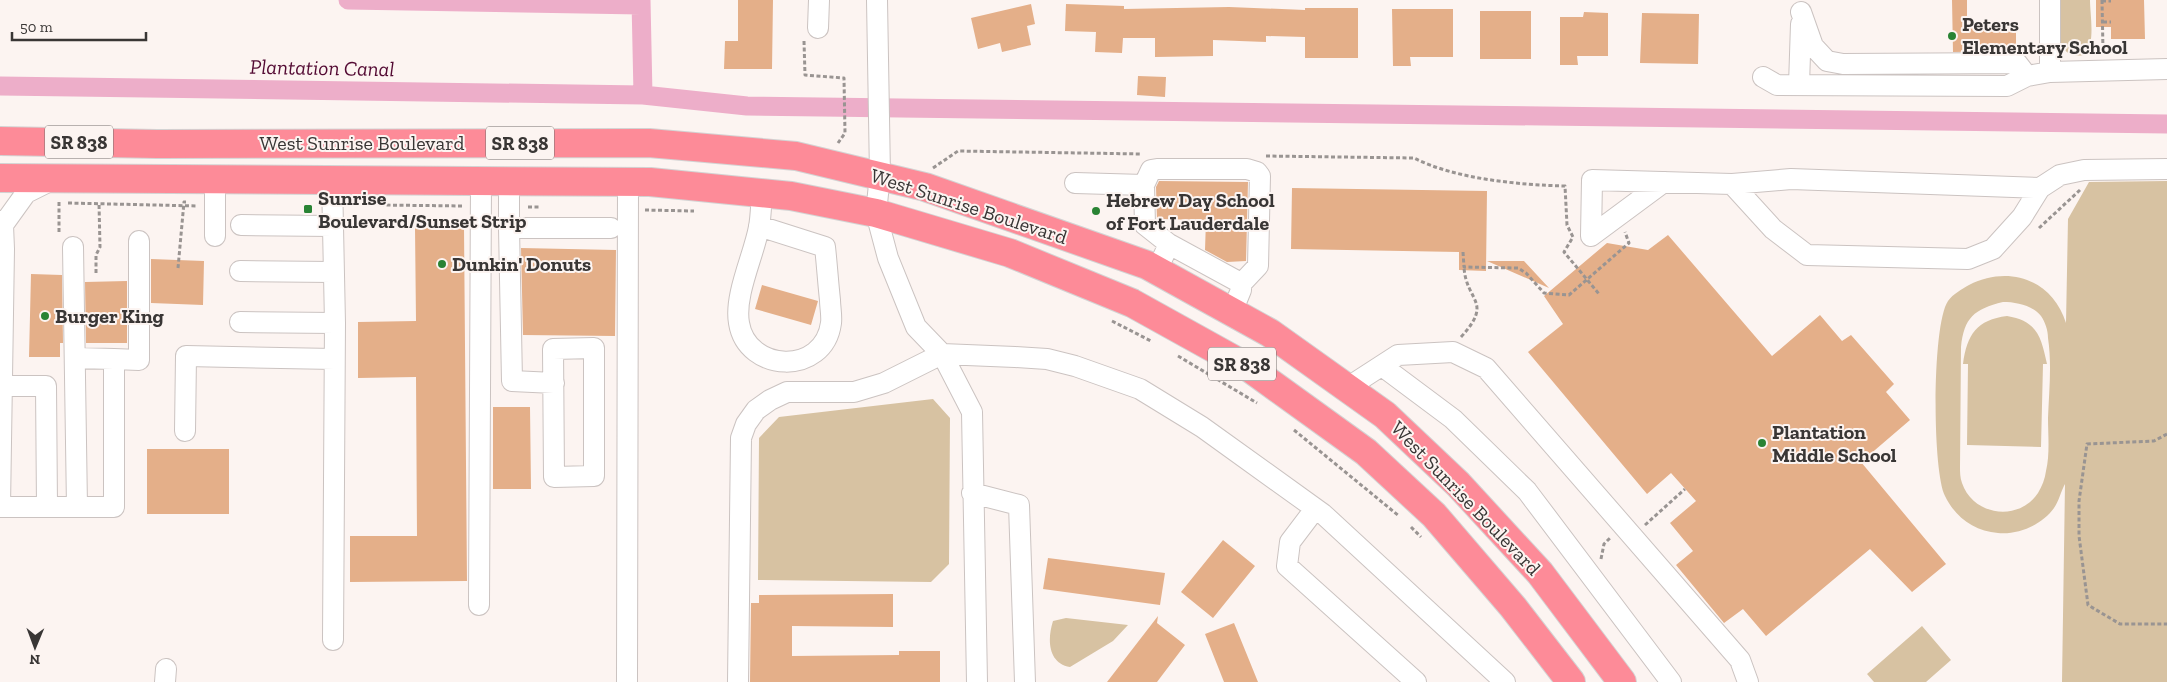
<svg xmlns="http://www.w3.org/2000/svg" width="2167" height="682" font-family="'Zilla Slab',serif">
<rect width="100%" height="100%" fill="#fcf4f1"/>
<path fill="#d7c2a2" fill-rule="evenodd" d="M2058 0H2090C2090 15 2096 45 2084 55 2052 61 2059 20 2058 0Z
M2167 181V682H2062L2065 484C2061 491 2059 501 2054 508 2042 525 2018 535 1998 533 1974 531 1955 517 1945 496 1932 470 1932 324 1948 301 1953 294 1962 289 1969 285 2010 264 2053 281 2066 323L2068 219 2089 182ZM2003 302C2016 302 2032 305 2041 316 2045 322 2048 330 2048 338 2052 364 2049 392 2048 418 2048 435 2050 454 2046 471 2045 479 2042 486 2038 493 2019 522 1973 516 1962 483 1960 478 1960 472 1960 467L1961 347C1964 318 1974 309 2003 302Z
M2007 316C2037 321 2041 336 2047 364H2043L2041 447 1967 445 1968 364H1963C1967 334 1977 320 2007 316Z
M933 399 950 418 949 564 931 582 758 580 759 438 779 417Z
M1066 618 1128 625 1113 641 1070 667C1048 663 1047 640 1053 621Z
M1922 626 1951 660 1926 682H1874L1867 674Z"/>
<g fill="none" stroke-linecap="round" stroke-linejoin="round">
<path stroke="#edaec9" stroke-width="19" d="M348 0 641 5
M641 0 643 95
M0 86 643 95 747 106 2167 124"/>
</g>
<path fill="#e4af89" d="M738 0H773L772 69H724L725 41H738Z
M1952 0H1967V22L2016 21V51L1953 52Z
M2096 0H2144L2145 39H2111V27H2096Z
M1031 4 1035 24 1027 26 1031 45 1002 52 1000 43 978 49 971 18Z
M1066 4 1124 6V9L1229 7 1305 10V8H1358V58H1305V37L1266 36V42L1213 40V56L1155 57V38H1123L1122 53 1095 52 1096 32 1065 31Z
M1392 9H1453V57H1410L1411 66H1393Z
M1480 11H1531V59H1480Z
M1584 12 1608 13V56H1577L1578 65H1560V17H1583Z
M1642 13 1699 14 1698 64 1640 63Z
M1138 76 1166 77 1165 97 1137 95Z
M1159 181 1248 182 1246 261 1227 262 1205 250 1206 220 1157 219 1156 187Z
M1292 188 1487 191 1486 271 1459 270V252L1291 249Z
M464 227 467 581 350 582V536H417L416 377 358 378V322L416 321 415 228Z
M1668 235 1772 356 1820 315 1842 341 1851 335 1894 384 1886 392 1910 420 1861 462 1946 564 1912 592 1870 549 1766 636 1743 609 1724 623 1676 565 1693 551 1670 523 1696 501 1671 473 1647 494 1528 352 1563 324 1544 296 1607 243 1648 250Z
M521 248 616 250 615 336 523 335Z
M151 259 204 261 203 305 151 303Z
M1487 261H1524L1549 288Z
M31 274 62 275 63 343H60V357H29Z
M127 281V343H86L85 282Z
M762 285 818 301 811 325 755 309Z
M493 407H530L531 489H493Z
M147 449H229V514H147Z
M1223 540 1255 566 1213 618 1181 592Z
M1048 558 1165 573 1160 605 1043 589Z
M893 594V627L792 626V656L899 655V651H940V682H750L751 603H759V595Z
M1158 616 1157 623 1185 645 1157 682H1107Z
M1234 623 1258 682H1224L1205 634Z"/>
<g fill="none" stroke-linecap="round" stroke-linejoin="round">
<defs>
<path id="minor" d="M877 0 880 175 876 213 888 258 916 327 942 354 972 412 977 682
M2050 0V72L2167 69
M1801 12 1813 46 1827 61 1843 64 2017 63 2027 76
M818 28 819 0
M1763 77 1777 85 2007 86 2027 76 2050 72
M1799 85 1801 24
M332 179 335 323 333 640
M509 181V228H611
M1075 183 1144 185 1145 225 1169 244
M1732 184 1773 229 1807 255 1968 259 1993 249 2022 217 2040 188 2060 175 2084 170 2167 169
M1144 185 1151 170 1157 169H1247L1257 172 1260 176 1258 266 1241 284
M0 221 3 225 4 249 0 507
M3 225 26 193 52 180
M241 225 333 226
M759 226 825 247C827 265 828 282 830 300 830 307 832 316 831 323 824 376 747 373 739 323 734 295 754 255 759 227 761 216 761 204 762 193
M509 228 512 381 554 383
M215 236V179
M1591 236 1592 180 1732 184 1791 179 2040 188
M1591 236 1664 182
M73 247 77 507
M1157 270 1169 244 1237 281 1241 284V290L1232 312
M240 271 332 272
M240 322 335 323
M594 348V476L554 477 553 349Z
M114 359 139 360V241
M1382 366 1453 419 1527 491 1671 682
M0 386H46L47 507
M1347 388 1398 355 1453 352 1486 368 1740 660 1748 682
M185 431 186 356 334 359
M972 493 1019 505 1025 682
M0 507H114V359L75 358
M1315 509 1290 542 1287 566 1416 682
M479 605 481 181
M165 682 166 669
M627 682 628 182
M738 682 741 438 746 424 756 410 770 400 787 392H854L884 383 942 354 1015 357 1047 359 1075 366 1140 389 1202 427 1323 514 1505 682"/>
<path id="highway" d="M0 141 157 144 649 143 796 156 925 187 1147 265 1270 333 1385 415 1458 484 1540 573 1622 682
M0 178 650 182 791 196 876 213 1010 253 1132 303 1251 369 1366 452 1434 515 1513 607 1571 682"/>
</defs>
<use href="#minor" stroke="#cbc3c1" stroke-width="22"/>
<use href="#highway" stroke="#d3d3d3" stroke-width="30"/>
<path stroke="#999492" stroke-width="3" stroke-dasharray="4 2.5" stroke-linecap="butt" d="M2102 0 2103 51
M2102 1H2111
M2103 22H2111
M804 41 805 75 844 78 845 133 838 143
M1266 156 1414 158C1455 179 1520 185 1565 186L1567 225 1573 237 1564 252 1599 294
M933 168 958 151 1142 154
M59 202V234
M68 203 197 206
M380 205 464 206
M528 207H541
M645 210 694 211
M2039 228 2080 190
M1463 252 1464 267 1518 268 1526 273 1544 293 1569 295 1629 243 1625 232
M178 268 184 202H186
M96 273V255L100 247 99 203
M1112 321 1151 341
M1461 337C1494 301 1466 302 1464 267
M1178 356 1257 403
M1294 430 1399 516
M2167 434 2154 441 2087 444 2079 501V536L2088 605 2120 624H2167
M1645 525 1685 489
M1411 527 1421 537
M1601 559 1604 544 1610 538"/>
<use href="#minor" stroke="#fff" stroke-width="20"/>
<use href="#highway" stroke="#fd8b98" stroke-width="28"/>
</g>
<g fill="#298334" stroke="#fcf4f1" stroke-width="2">
<circle cx="1952" cy="36" r="5"/>
<rect x="303" y="204" width="10" height="10" rx="2.5"/>
<circle cx="1096" cy="211" r="5"/>
<circle cx="442" cy="264" r="5"/>
<circle cx="45" cy="316" r="5"/>
<circle cx="1762" cy="443" r="5"/>
</g>
<g text-anchor="middle" stroke-width="4" stroke-linejoin="round" paint-order="stroke">
<g fill="#fcf4f1" stroke="#746f6d" stroke-width="1">
<rect x="45" y="125.5" width="68" height="33" rx="4"/>
<rect x="486" y="126.5" width="68" height="33" rx="4"/>
<rect x="1208" y="347.5" width="68" height="33" rx="4"/>
</g>
<g font-size="19" font-weight="bold" fill="#393635">
<text x="79" y="149">SR 838</text>
<text x="520" y="150">SR 838</text>
<text x="1242" y="371">SR 838</text>
</g>
<g font-size="20" font-weight="bold" fill="#393635" stroke="#fcf4f1" text-anchor="start">
<text x="1962" y="31">Peters<tspan x="1962" dy="23">Elementary School</tspan></text>
<text x="318" y="205">Sunrise<tspan x="318" dy="23">Boulevard/Sunset Strip</tspan></text>
<text x="1106" y="207">Hebrew Day School<tspan x="1106" dy="23">of Fort Lauderdale</tspan></text>
<text x="452" y="271">Dunkin' Donuts</text>
<text x="55" y="323">Burger King</text>
<text x="1772" y="439">Plantation<tspan x="1772" dy="23">Middle School</tspan></text>
</g>
<g font-size="20" fill="#393635" stroke="#fcf4f1">
<text x="362" y="150">West Sunrise Boulevard</text>
<text transform="translate(969 206) rotate(18)" y="7">West Sunrise Boulevard</text>
<text transform="translate(1466 498) rotate(46)" y="7">West Sunrise Boulevard</text>
</g>
<g font-size="21" font-style="italic" fill="#530a33" stroke="#fcf4f1">
<text transform="translate(322 68) rotate(1)" y="7">Plantation Canal</text>
</g>
</g>
<g transform="translate(35 647) rotate(181)" stroke="#fcf4f1" stroke-width="4" paint-order="stroke">
<path d="M0-4L9 19L0 12L-9 19Z" fill="#393635"/>
<text y="-8" font-size="14" font-weight="bold" text-anchor="middle" fill="#393635">N</text>
</g>
<path d="M12 32v8h134v-8" fill="none" stroke="#393635" stroke-width="2.5"/>
<text x="20" y="32" font-size="15" fill="#393635" stroke="#fcf4f1" stroke-width="4" paint-order="stroke">50 m</text>
</svg>
